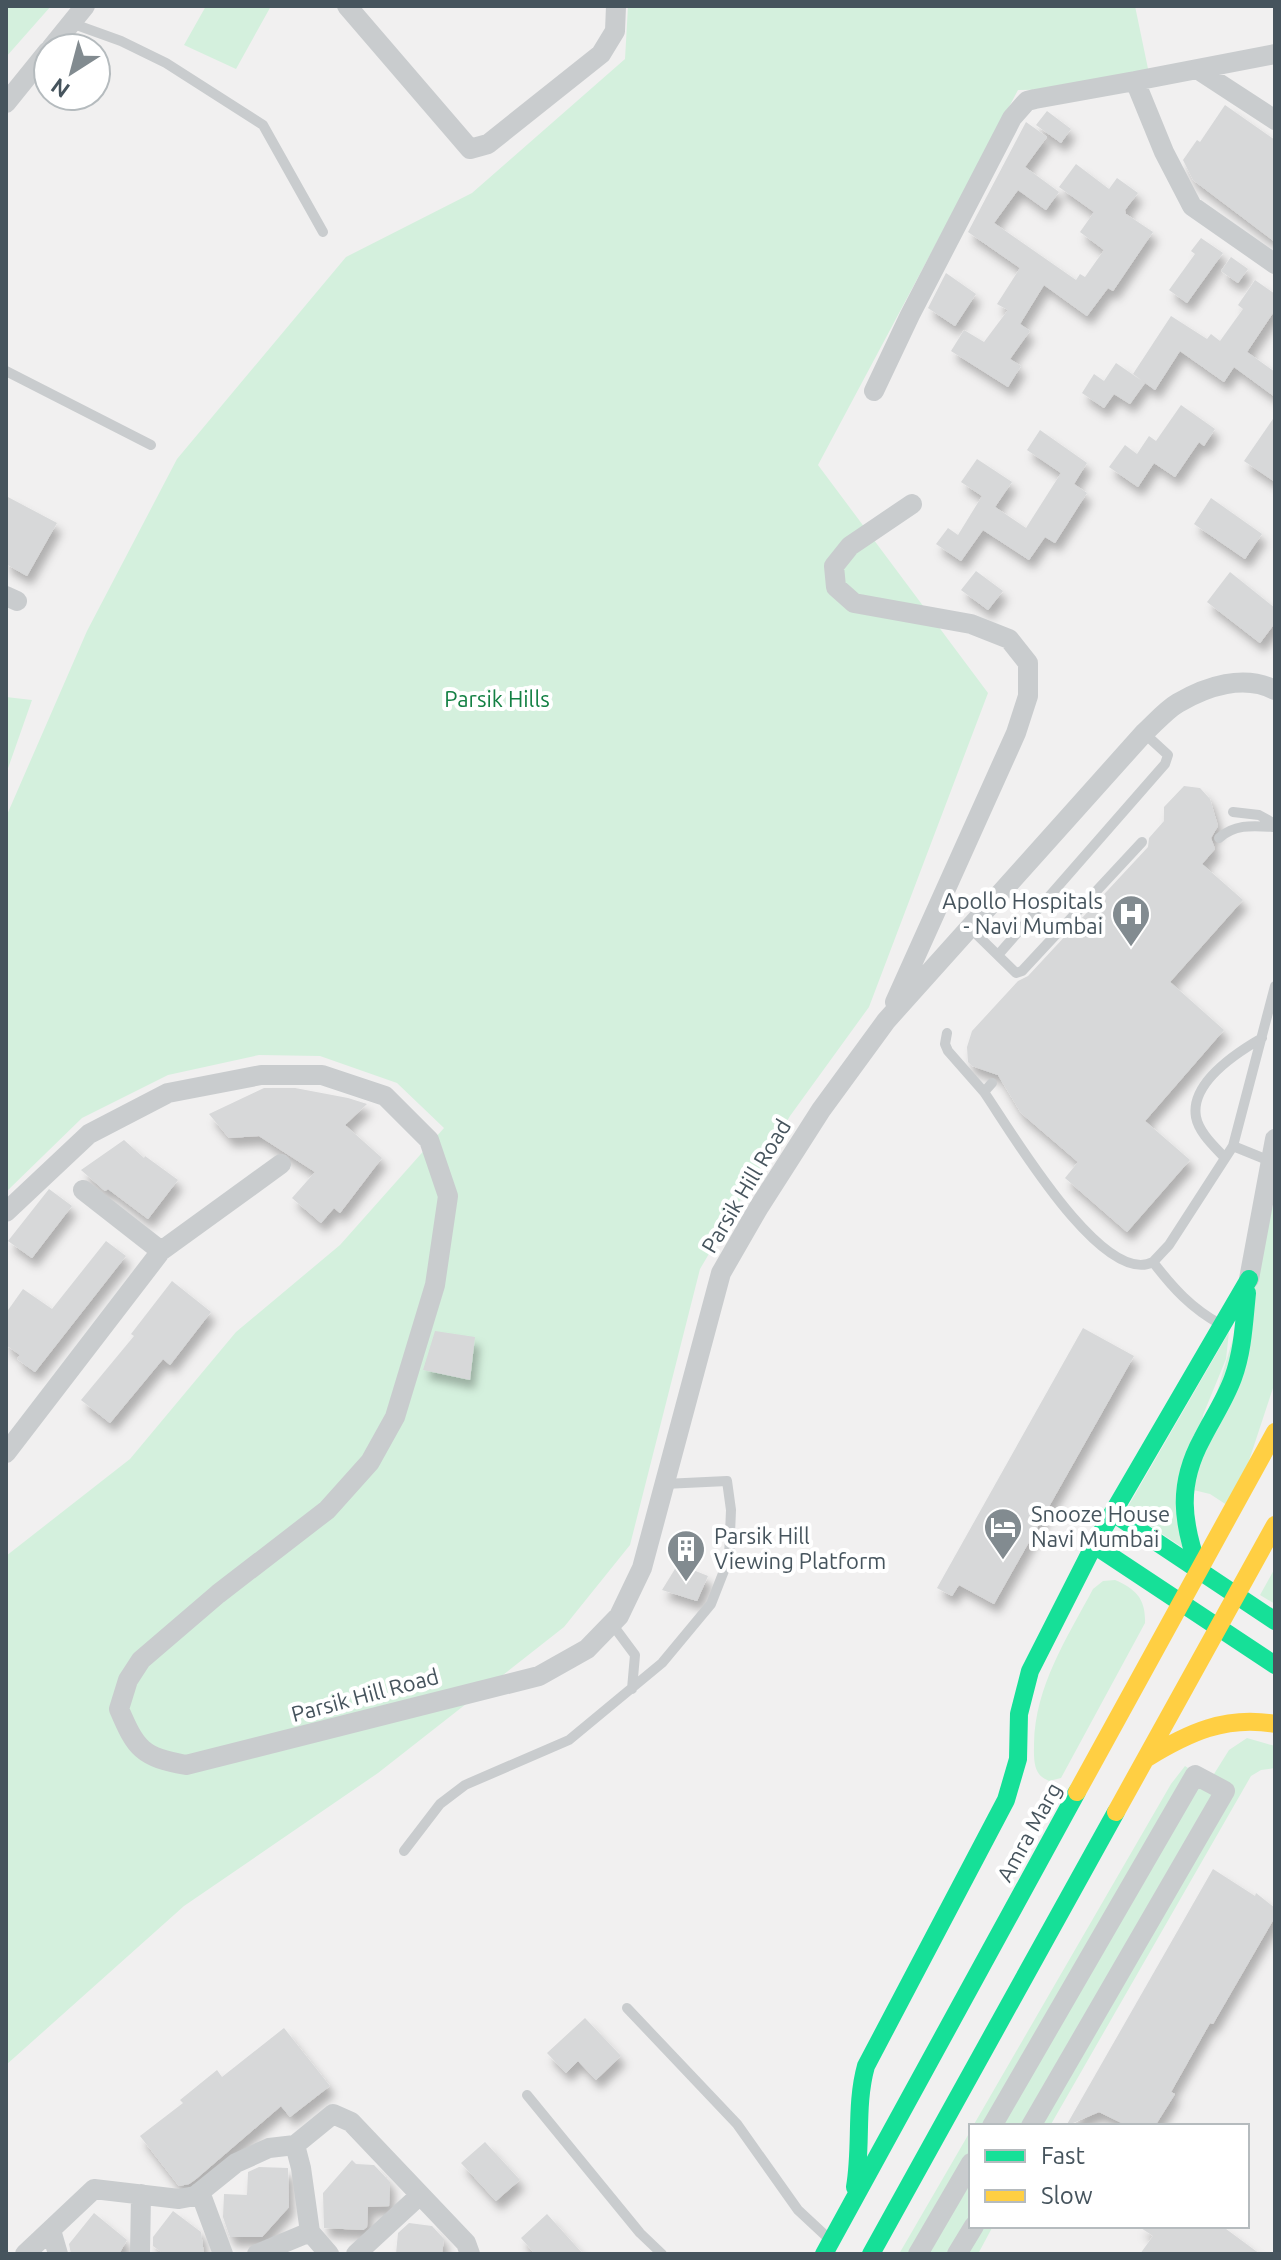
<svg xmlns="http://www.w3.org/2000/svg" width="1281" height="2260" font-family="Ubuntu,sans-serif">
<defs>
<filter id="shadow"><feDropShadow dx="5" dy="9" stdDeviation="4" flood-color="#0004"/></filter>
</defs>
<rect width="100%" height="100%" fill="#f1f0f0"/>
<path fill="#d4f0dd" d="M6 6H51L6 57Z
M206 6H271L236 69 184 45Z
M628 6H1135L1152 88 1018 90 818 465 988 693 869 1007 790 1116 700 1269 630 1545 564 1627 378 1773 184 1906 6 2065V1556L130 1459 236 1332 340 1245 444 1128 397 1083 320 1056 259 1055 168 1075 82 1118 6 1192V817L87 631 177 459 346 257 472 193 625 59Z
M6 697 32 700 6 774Z
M1275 1199V1382L1233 1509 1210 1494 1185 1488 1204 1435Z
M1229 1332 1226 1359 1203 1415 1185 1549 1126 1510Z
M1275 1568V1604L1260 1595Z
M1115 1580C1136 1589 1146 1599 1145 1623L1061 1778 1049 1781C1045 1779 1041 1777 1039 1774 1033 1766 1034 1753 1034 1744 1035 1686 1067 1638 1093 1589L1103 1581Z
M1247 1738 1275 1746V1768L1261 1770 1251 1776 1050 2126H973L1171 1784 1185 1766 1209 1782 1229 1750Z
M971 2130V2226H993L978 2254H899Z"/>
<path fill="#d7d8d9" filter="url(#shadow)" d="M1225 105 1275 140V242L1193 180 1183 160 1197 140 1200 142Z
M1047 111 1071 129 1061 143 1036 125Z
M1026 122 1047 137 1025 167 1059 192 1046 210 1018 190 994 223 1076 280 1080 274 1085 277 1104 250 1080 232 1094 212 1059 187 1076 164 1109 189 1117 178 1138 193 1125 210 1126 214 1153 232 1113 291 1108 288 1087 316 1044 285 1020 324 1030 331 1010 359 1021 366 1008 387 951 351 964 330 984 342 1008 310 997 304 1020 268 968 232Z
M1201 238 1223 253 1187 303 1169 290 1195 254 1191 251Z
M1231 257 1248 269 1238 283 1221 271Z
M946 273 976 294 955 326 928 308Z
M1255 280 1275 294V310L1247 352 1275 372V397L1234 367 1224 382 1180 351 1155 390 1133 374 1171 316 1207 339 1211 334 1220 341 1243 309 1238 305Z
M1116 363 1145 383 1130 404 1114 394 1104 408 1082 393 1094 374 1104 381Z
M1181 405 1215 429 1204 446 1199 442 1175 477 1154 463 1138 487 1109 467 1125 445 1137 454 1149 436 1156 441Z
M1275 416V482L1244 461Z
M1040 430 1087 463 1074 484 1087 493 1055 543 1045 537 1029 560 983 530 961 561 936 544 948 528 958 535 982 496 961 482 977 459 1012 482 995 507 1026 528 1061 473 1027 450Z
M6 496 57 523 27 576 6 564Z
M1211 498 1262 534 1245 559 1194 524Z
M976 571 1003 591 988 610 961 590Z
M1230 572 1275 608V623L1260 643 1207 602Z
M1184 786 1200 788 1210 799 1218 826 1211 838 1215 849 1202 864 1243 900 1170 982 1224 1030 1145 1121 1190 1160 1127 1232 1065 1178 1078 1162 1021 1113 998 1075 972 1066 968 1062 967 1047 972 1031 1018 981 1028 976 1148 847 1149 838 1164 821V807Z
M264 1088H295L348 1098 367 1104 345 1125 382 1158 340 1213 334 1208 321 1223 292 1198 315 1172 259 1136 229 1138 209 1114Z
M124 1140 144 1158 145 1156 178 1180 148 1219 108 1189 105 1191 81 1170Z
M49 1189 72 1206 32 1258 8 1241Z
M106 1241 126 1256 35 1372 17 1359 20 1355 6 1345V1313L23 1289 52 1309Z
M172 1281 211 1312 170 1365 163 1359 110 1423 81 1400 134 1336 131 1334Z
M1083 1328 1134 1356 994 1604 959 1585 952 1596 937 1588Z
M435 1331 475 1337 470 1380 423 1370Z
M678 1564 708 1576 697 1601 662 1590Z
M1213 1869 1255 1896 1256 1893 1275 1908V1917L1213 2024 1210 2023 1171 2092 1175 2094 1155 2126H1128L1099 2112 1066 2126Z
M585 2018 621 2056 596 2080 578 2061 566 2073 547 2053Z
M284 2028 330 2086 290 2117 281 2106 196 2179 189 2184 179 2186 140 2136 183 2103 180 2100 217 2070 222 2077Z
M485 2142 520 2180 496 2201 461 2163Z
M352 2160 356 2164 374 2165 390 2182 389 2206 368 2207 367 2227 363 2230 324 2228 323 2193Z
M259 2167 288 2168 289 2207 262 2237H230L223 2217 224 2194 247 2195 248 2172Z
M173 2211 201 2232 204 2254H164L153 2246V2237Z
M94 2213 127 2240 119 2254H71L69 2244Z
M547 2214 583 2254H535L521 2238Z
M409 2223 432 2226 444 2239 442 2254H396L398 2233Z
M1138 2226H1222L1260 2254H1140L1153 2236Z"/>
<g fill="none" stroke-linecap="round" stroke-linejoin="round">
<path stroke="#c9ccce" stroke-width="10" d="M71 23 121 41 166 63 263 125 323 232
M6 371 151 445
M1233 812 1259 815 1275 824
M1219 838C1236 823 1255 826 1275 827
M970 928 1016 973 1022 971 1142 842
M998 955 1165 764 1168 755 1144 733
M947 1033 945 1044 948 1051 984 1092
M992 1083 984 1092C1009 1128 1102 1288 1153 1262
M1233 1146 1270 1161
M1225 1158C1215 1147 1199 1133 1196 1117 1190 1083 1236 1053 1262 1038
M1220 1324C1191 1308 1173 1288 1153 1262L1169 1245 1233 1146 1275 986
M612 1624 635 1655 632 1689
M404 1851 440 1804 465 1785 569 1740 662 1663 711 1604 729 1558 731 1510 727 1481 664 1484
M627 2008 737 2124 798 2210 827 2237
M527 2095 640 2233 662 2254"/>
<path stroke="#c9ccce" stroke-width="20" d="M347 6 470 149 488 144 601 54 615 31 616 6
M51 48 85 6
M1275 54 1135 81 1164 152 1192 206 1275 264
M1197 69 1275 120
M6 103 48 51
M874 391 910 315 1012 118 1027 101 1035 99 1135 81
M6 596 17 601
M895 1002 1016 733 1028 696V663L1009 639 971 624 854 603 836 587 834 566 850 546 912 504
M6 1212 89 1134 168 1093 261 1075H322L385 1096 429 1140 448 1196 435 1285 395 1417 370 1462 327 1510 218 1594 141 1660 128 1680 119 1709C136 1749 142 1757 186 1765L539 1676 587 1649 619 1616 642 1568 721 1273 759 1207 821 1110 886 1021 1144 733C1155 723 1166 710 1178 703 1207 686 1244 674 1275 690
M161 1251 281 1164
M1249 1279 1275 1139
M6 1453 161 1251 83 1190
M992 2126 1195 1775 1225 1791 1031 2126
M295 2145 333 2114 351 2122 466 2243 470 2254
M200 2192 223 2254
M51 2230 58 2254
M25 2254 94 2189 179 2199 195 2196 236 2163 269 2148 295 2145 301 2168 310 2232 329 2254
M140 2254 141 2194
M257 2254 310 2232
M356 2254 419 2196
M918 2254 971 2163
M957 2254 974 2226"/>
<path stroke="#16e098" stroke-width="18" d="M1249 1279 1094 1545 1275 1665
M1113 1513 1275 1621
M1199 1570C1182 1522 1177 1485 1202 1439 1212 1419 1225 1400 1233 1378 1243 1351 1244 1322 1247 1293
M855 2187C862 2147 855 2105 866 2066L1006 1800 1018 1759 1019 1714 1030 1671 1094 1545
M824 2254 1077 1792
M871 2254 1116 1812"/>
<path stroke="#ffcf43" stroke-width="18" d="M1147 1758C1188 1733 1226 1715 1275 1724
M1077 1792 1275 1432
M1116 1812 1275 1525"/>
</g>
<defs>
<symbol id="hospital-pin" viewBox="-11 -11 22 30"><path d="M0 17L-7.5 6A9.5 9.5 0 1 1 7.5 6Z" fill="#828b90" stroke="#fff"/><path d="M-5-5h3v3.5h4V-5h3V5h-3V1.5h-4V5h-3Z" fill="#fff"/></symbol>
<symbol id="hotel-pin" viewBox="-11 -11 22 30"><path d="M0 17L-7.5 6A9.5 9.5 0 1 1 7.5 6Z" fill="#828b90" stroke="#fff"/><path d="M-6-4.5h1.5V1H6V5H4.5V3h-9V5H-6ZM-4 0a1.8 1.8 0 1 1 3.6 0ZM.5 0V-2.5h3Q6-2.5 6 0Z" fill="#fff"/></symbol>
<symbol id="building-pin" viewBox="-11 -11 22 30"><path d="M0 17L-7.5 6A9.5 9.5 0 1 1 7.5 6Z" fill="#828b90" stroke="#fff"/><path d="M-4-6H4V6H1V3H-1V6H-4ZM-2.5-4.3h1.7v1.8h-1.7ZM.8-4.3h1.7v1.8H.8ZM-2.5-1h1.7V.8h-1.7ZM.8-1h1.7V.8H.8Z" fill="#fff"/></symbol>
</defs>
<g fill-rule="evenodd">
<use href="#hospital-pin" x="1109" y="892" width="44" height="60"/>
<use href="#hotel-pin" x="981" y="1505" width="44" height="60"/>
<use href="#building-pin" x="664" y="1527" width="44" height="60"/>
</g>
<g text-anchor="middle" stroke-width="8" stroke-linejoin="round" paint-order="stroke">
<g font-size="22" fill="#148144" stroke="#fff">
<text x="497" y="707">Parsik Hills</text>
</g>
<g font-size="22" fill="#46545d" stroke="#fff" text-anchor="start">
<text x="1103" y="909" text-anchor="end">Apollo Hospitals<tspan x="1103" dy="25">- Navi Mumbai</tspan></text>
<text x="1031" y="1522">Snooze House<tspan x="1031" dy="25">Navi Mumbai</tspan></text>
<text x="714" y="1544">Parsik Hill<tspan x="714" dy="25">Viewing Platform</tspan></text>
</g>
<g font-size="22" fill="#46545d" stroke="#fff">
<text transform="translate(746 1186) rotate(-59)" y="8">Parsik Hill Road</text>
<text transform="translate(365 1695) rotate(-15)" y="8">Parsik Hill Road</text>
<text transform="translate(1029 1832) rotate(-61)" y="8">Amra Marg</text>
</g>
</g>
<rect width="1281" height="2260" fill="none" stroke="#46545d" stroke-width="16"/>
<rect x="969" y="2124" width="280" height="104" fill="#ffffff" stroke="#b5bbbe" stroke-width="2"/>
<rect x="985" y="2150" width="40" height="12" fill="#16e098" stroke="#b5bbbe" stroke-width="2"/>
<text x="1041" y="2164" font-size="24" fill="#46545d">Fast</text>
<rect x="985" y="2190" width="40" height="12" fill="#ffcf43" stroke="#b5bbbe" stroke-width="2"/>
<text x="1041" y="2204" font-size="24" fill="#46545d">Slow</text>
<g transform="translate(72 72) rotate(216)"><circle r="38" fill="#ffffff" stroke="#b5bbbe" stroke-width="2"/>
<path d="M0-6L14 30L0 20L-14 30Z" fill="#828b90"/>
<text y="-12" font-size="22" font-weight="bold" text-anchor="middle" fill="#46545d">N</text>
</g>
</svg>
